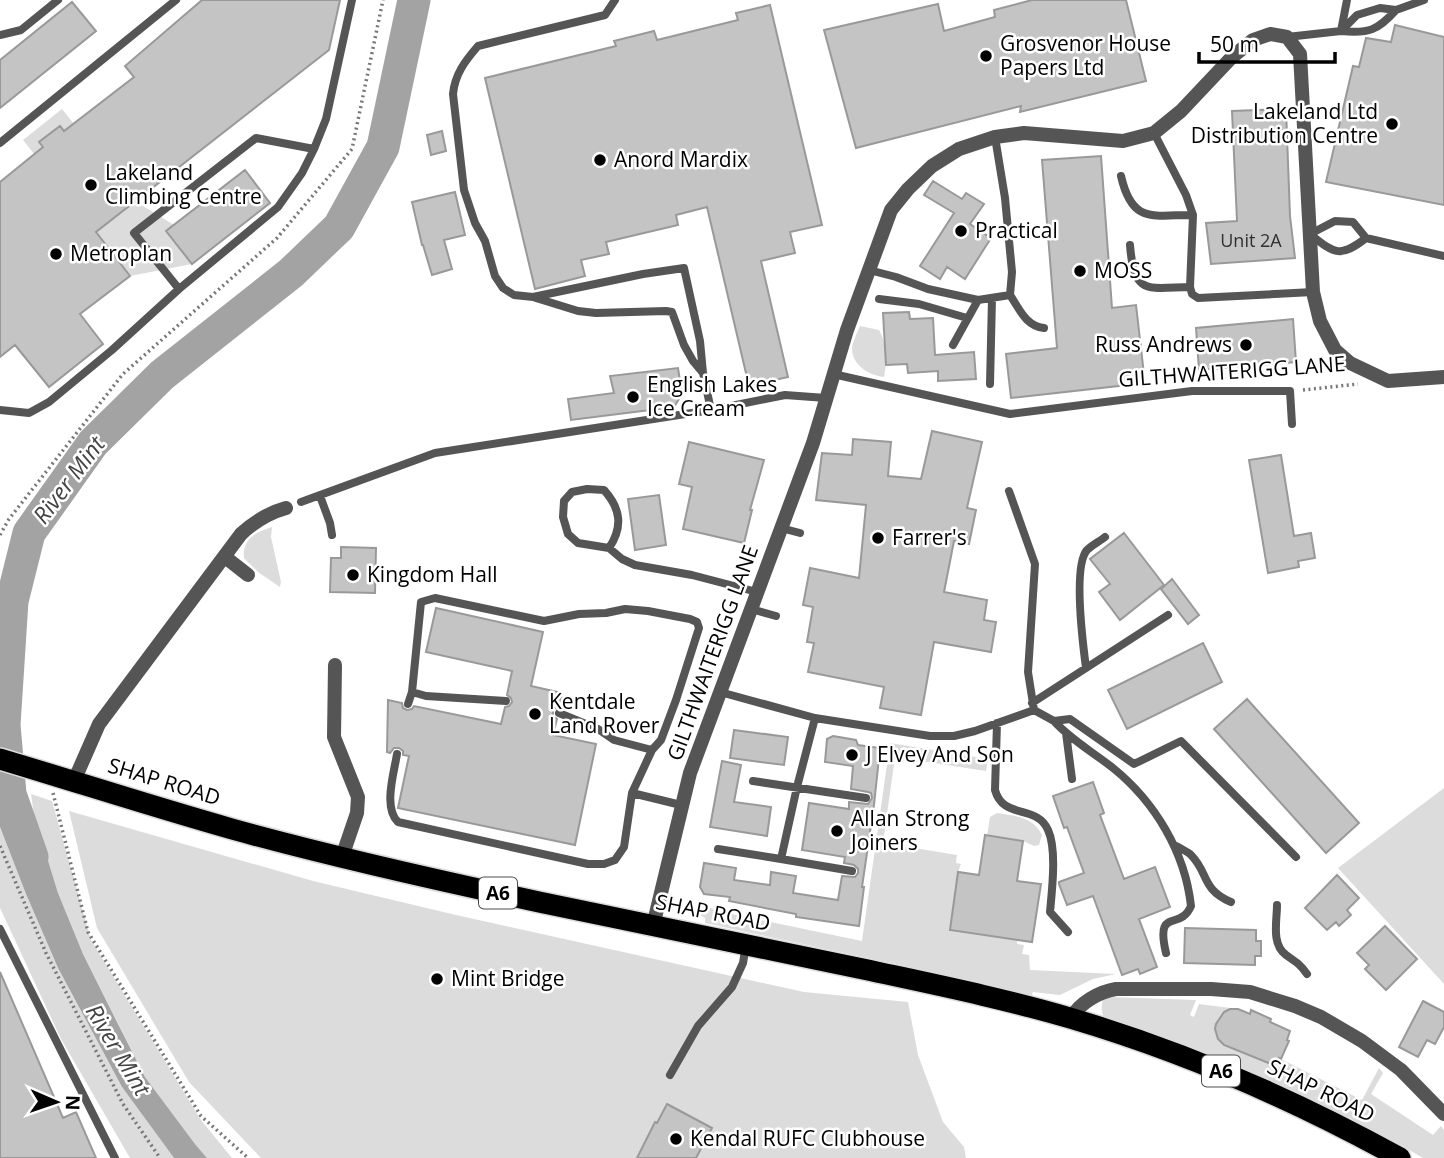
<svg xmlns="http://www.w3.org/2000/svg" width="1444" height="1158" font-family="'Open Sans',sans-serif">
<rect width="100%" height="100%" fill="#fff"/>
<path fill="#dcdcdc" d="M62 109 135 201 174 225 245 170 270 203 192 264 130 276 23 140Z
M860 326 879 330C887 344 887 362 884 377 869 375 852 366 852 348 853 341 857 333 860 326Z
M272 527 271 537 281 582 280 587 258 572 244 558C242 539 256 532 272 527Z
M890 743 988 759 986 771 895 757 883 843 957 855 956 863 961 864 958 872 1017 940V944L1024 945 1022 954 1029 955 1030 970 1116 974 1093 979 1060 995 1033 992 1031 997 910 967 705 923V918L697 914 701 905 727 913 862 941Z
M1444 788V984L1338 868Z
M31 794 52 801 91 940 201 1120 232 1158H207L195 1144 145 1077 83 954 58 893 34 815Z
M69 811 313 881 456 915 804 992 908 1002 918 1055 943 1122 964 1147 966 1158H261L189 1082 97 928Z
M997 813C1016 816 1033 817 1042 835L1039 845 1034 846 1023 841 987 836 990 817Z
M0 827 26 894 58 968 122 1087 174 1158H130L61 1039 0 908Z
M1108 997 1196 1000 1190 1015 1194 1017 1199 1004 1238 1009 1224 1012 1218 1019 1215 1029 1224 1045 1276 1066 1279 1058 1362 1100 1379 1068 1383 1073 1371 1094 1433 1135 1441 1126 1444 1130V1158H1423L1399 1144 1340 1114 1277 1084 1224 1060 1104 1017C1101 1011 1101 1006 1103 1000Z"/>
<path fill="#a3a3a3" d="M34 815 58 893 83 954 118 1024 145 1077 195 1144 207 1158H174L122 1087 58 968 26 894 0 827V816Z"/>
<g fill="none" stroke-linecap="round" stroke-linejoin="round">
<path stroke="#a3a3a3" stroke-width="33" d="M32 857 10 794 4 725 12 601 29 533 93 443 162 375 291 273 339 227 383 147 414 0"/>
</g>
<path fill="#c4c4c4" stroke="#999" stroke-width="2" d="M202 0H340L329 50 96 232 130 276 80 314 103 344 49 387 15 345 0 357V182L43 147 39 142 60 126 64 131 134 77 125 66Z
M1032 0H1126L1146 81 1020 112 1021 106 856 148 824 30 938 4 944 31 995 17 994 10Z
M72 2 96 31 0 108V60Z
M770 5 822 225 790 232 795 253 761 261 788 377 749 386 707 207 676 215 678 225 606 242 609 254 581 260 585 276 535 289 485 78 616 46 614 41 654 31 657 40 738 20 736 13Z
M1395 25 1444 37V205L1326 182 1353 66 1359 67 1366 38 1391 42Z
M1286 109 1290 216 1295 258 1211 264 1206 223 1237 221 1232 111Z
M442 131 446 151 431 155 427 135Z
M1101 156 1112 308 1136 305 1145 383 1011 398 1006 354 1057 348 1042 160Z
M245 170 270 203 192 264 166 231Z
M933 181 962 199 966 193 984 204 970 224 991 238 965 279 947 267 940 279 920 266 954 213 924 195Z
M455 192 465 235 444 240 452 269 432 275 423 245H422L412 202Z
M909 312 910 319 933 318 935 355 974 352 976 379 938 381V371L908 373 907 364 886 365 883 313Z
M1293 319 1296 362 1199 370 1196 328Z
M678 368 682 394 674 407 571 420 568 399 614 393 610 376Z
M932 431 982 442 967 508 976 510 969 544 954 541 944 592 987 600 984 620 996 622 991 652 934 642 921 715 880 708 884 687 808 672 814 643 807 642 813 607 803 605 810 568 859 578 866 505 816 500 822 453 852 455 853 439 891 442 888 476 921 479Z
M689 442 764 460 750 510H752L744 543 683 529 692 487 679 484Z
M1281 455 1294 536 1311 533 1315 558 1298 561 1299 567 1268 573 1249 460Z
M659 495 666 545 635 550 628 499Z
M1124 533 1164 585 1120 620 1099 592 1110 584 1090 559Z
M341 547 376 548 375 593 330 592 331 558H341Z
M1172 579 1199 615 1188 624 1161 589Z
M436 608 543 632 531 686 562 693 559 707H556L553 711V716L557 719 553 735 596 744 575 845 398 808 409 756 403 755V751L399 748H394L390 753 387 752 388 700 402 703 403 708 407 710 412 709 414 706 501 724 505 707 509 706 512 702 511 698 507 695 512 671 426 652Z
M1203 643 1222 682 1127 729 1108 690Z
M1247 699 1359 823 1326 853 1214 729Z
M734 730 788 737 784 765 730 758Z
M833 736 856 740 858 745 880 748 874 805 862 887H864L859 926 796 917V914L729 901 730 897 704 894 700 887 704 863 736 868 734 880 770 885 771 872 796 876 793 893 838 900 842 876 855 877 858 873V869L854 865 844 863 845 857 802 850 809 803 849 809V802L868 804 872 798 871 793 868 792 851 789 853 766 825 762 827 739Z
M722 761 741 765 734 802 771 807 767 836 710 827Z
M1093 782 1104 813 1100 815 1124 879 1155 867 1170 907 1139 919 1157 967 1140 974 1138 969 1122 975 1093 896 1067 905 1059 884V882L1084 873 1067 827 1064 828 1053 796Z
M985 835 1023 841 1017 881 1041 884 1032 942 950 930 958 872 979 875Z
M1337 875 1359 898 1347 910 1351 915 1339 926 1336 922 1327 930 1305 908Z
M1385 926 1417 959 1386 990 1365 969 1369 965 1357 953Z
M1185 928 1256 930V941H1261V956H1255V965L1184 963Z
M0 972 63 1118 76 1112 96 1158H0Z
M1423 1001 1444 1012V1027L1435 1044 1427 1040 1418 1057 1399 1047Z
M1230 1009H1238L1250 1014 1251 1010 1271 1019 1270 1022 1290 1031 1287 1040 1289 1041 1281 1059 1279 1058 1276 1066 1224 1045 1218 1039 1215 1029 1216 1024 1224 1012Z
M667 1104 712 1128 696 1158H637L655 1122 657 1123Z"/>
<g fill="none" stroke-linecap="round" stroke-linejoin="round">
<defs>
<path id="highway" d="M0 759C77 782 154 807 232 829 333 857 436 880 539 902 647 925 755 946 863 969 932 984 1002 998 1070 1018 1185 1052 1295 1100 1400 1158"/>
</defs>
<use href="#highway" stroke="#dbdbdb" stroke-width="24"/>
<path stroke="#777" stroke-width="3.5" stroke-dasharray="2 3.5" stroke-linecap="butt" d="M1303 390 1358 384
M0 535 9 519 123 374 277 238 352 149 383 0
M53 793 88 932 201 1116 248 1158
M0 846 46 953 123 1104 160 1158"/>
<path stroke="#555" stroke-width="8" d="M615 0 605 15 478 46C465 61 455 74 453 94L464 190 475 223 485 241 495 276 503 288 514 295 533 297 643 274 684 268 700 341 703 373 711 410
M1380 8 1396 10C1378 30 1369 34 1341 31L1357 15Z
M1396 10 1424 0
M0 35 21 30 58 0
M1287 37 1341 31 1347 0
M1154 133 1186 195 1193 215 1190 287 1192 294 1198 298 1313 292
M0 143 176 0
M1121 176C1132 224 1152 215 1193 215
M1335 221 1353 222 1366 238C1339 259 1334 253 1310 234Z
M1366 238 1444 256
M1130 245C1134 296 1147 288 1190 287
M869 270 896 277 928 289 978 300
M179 289 134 233 256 138 314 149
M1010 295C1020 310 1026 326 1044 328
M536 298 578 311 596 313 666 311 672 312 684 345 693 361 703 373
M879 299 919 304 967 318
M953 345 978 300 1010 295 1012 272 1005 198 995 137
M833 374 1010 414 1192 391H1290L1292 424
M990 384 992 298
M0 410 29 413 49 402 112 350 179 289 278 207 302 173 314 149 326 119 352 0
M1009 491 1035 564 1028 672 1034 710
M320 496 330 523 332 535
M301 502 435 453 711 410 785 395 826 398
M781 528 800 533
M609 548C623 527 621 509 604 490L587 489 572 492 564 501 563 517 568 534 578 543 609 548 622 559 635 565 692 575 757 592
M751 609 776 616
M1086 668C1083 645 1073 566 1087 550 1092 545 1100 541 1105 537
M720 692 815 718 930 736H954L975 731 1034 710 1054 721 1070 719 1134 764 1181 741 1296 857
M1032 703 1168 615
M408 704 412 692
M559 713 598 729 614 740 652 750
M815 718 797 787 781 859 852 871
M1054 721C1071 740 1093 752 1113 768 1155 802 1185 852 1191 906 1180 932 1155 906 1166 953
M997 723 995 790C1003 820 1037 804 1048 830 1057 849 1052 890 1050 912L1068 932
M1066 733 1072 779
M397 754C394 773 383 808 398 822L588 864H604L615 860 624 847 632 793 652 750 661 740 676 700 699 628 697 622 690 619 648 611 625 609 606 613 579 614 544 621 435 598 421 602 412 692 426 696 506 701
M753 781 866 798
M632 793 681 805
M1176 846C1181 849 1187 851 1191 855 1209 873 1201 889 1231 902
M718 849 781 859
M1277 905C1277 921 1271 944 1286 955 1296 962 1300 964 1307 974
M0 929 115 1158
M670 1075 698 1026 732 987 743 963 746 945"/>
<path stroke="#555" stroke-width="14" d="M225 557 248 575
M335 665 334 737 358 797 357 813 342 857
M74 781 99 724 241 534C255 521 268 513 286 508
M653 926 690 773 813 443 847 330 891 210 908 189 932 166 959 149 995 137 1024 133 1123 141 1154 133 1181 111 1232 57 1253 40 1270 34 1287 37 1300 54 1313 292 1320 321 1335 350 1350 363 1388 381 1444 377
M1071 1018C1080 1003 1098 992 1116 989H1211L1250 992 1295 1006 1321 1017 1362 1041 1401 1070 1444 1114"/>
<use href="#highway" stroke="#000" stroke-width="21"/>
</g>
<g fill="#000" stroke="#fff" stroke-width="2.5">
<circle cx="986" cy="56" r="7"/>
<circle cx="1392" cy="124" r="7"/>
<circle cx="600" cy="160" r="7"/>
<circle cx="91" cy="185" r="7"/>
<circle cx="961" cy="231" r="7"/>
<circle cx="56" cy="254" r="7"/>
<circle cx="1080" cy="271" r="7"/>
<circle cx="1246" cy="345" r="7"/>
<circle cx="633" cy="397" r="7"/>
<circle cx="878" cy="538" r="7"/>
<circle cx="353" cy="575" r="7"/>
<circle cx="535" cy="714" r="7"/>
<circle cx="852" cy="755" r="7"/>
<circle cx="837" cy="831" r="7"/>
<circle cx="437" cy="979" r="7"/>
<circle cx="676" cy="1139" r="7"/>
</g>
<g text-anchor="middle" stroke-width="5" stroke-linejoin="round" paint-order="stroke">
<g font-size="18" fill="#313131">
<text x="1251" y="247">Unit 2A</text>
</g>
<g fill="#fff" stroke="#4c4c4c" stroke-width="2">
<rect x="479" y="877.5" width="38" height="31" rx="5"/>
<rect x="1202" y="1055.5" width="38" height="31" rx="5"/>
</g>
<g font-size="19" font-weight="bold" fill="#000">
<text x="498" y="900">A6</text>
<text x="1221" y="1078">A6</text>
</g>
<g font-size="21" fill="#000" stroke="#fff" text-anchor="start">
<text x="1000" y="51">Grosvenor House<tspan x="1000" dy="24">Papers Ltd</tspan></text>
<text x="1378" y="119" text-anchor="end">Lakeland Ltd<tspan x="1378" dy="24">Distribution Centre</tspan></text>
<text x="614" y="167">Anord Mardix</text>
<text x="105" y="180">Lakeland<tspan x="105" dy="24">Climbing Centre</tspan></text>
<text x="975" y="238">Practical</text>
<text x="70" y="261">Metroplan</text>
<text x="1094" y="278">MOSS</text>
<text x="1232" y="352" text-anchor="end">Russ Andrews</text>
<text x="647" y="392">English Lakes<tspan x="647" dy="24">Ice Cream</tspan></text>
<text x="892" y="545">Farrer's</text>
<text x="367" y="582">Kingdom Hall</text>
<text x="549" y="709">Kentdale<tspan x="549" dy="24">Land Rover</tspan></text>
<text x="866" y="762">J Elvey And Son</text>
<text x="851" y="826">Allan Strong<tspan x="851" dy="24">Joiners</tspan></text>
<text x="451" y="986">Mint Bridge</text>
<text x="690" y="1146">Kendal RUFC Clubhouse</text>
</g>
<g font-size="21" fill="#000" stroke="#fff">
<text transform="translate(1232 372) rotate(-4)" y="7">GILTHWAITERIGG LANE</text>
<text transform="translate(713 653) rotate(-70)" y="7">GILTHWAITERIGG LANE</text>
<text transform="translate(164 782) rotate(17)" y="7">SHAP ROAD</text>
<text transform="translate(713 913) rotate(11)" y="7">SHAP ROAD</text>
<text transform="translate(1321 1091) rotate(26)" y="7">SHAP ROAD</text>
</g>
<g font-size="23" font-style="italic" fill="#444" stroke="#fff">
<text transform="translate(69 480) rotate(-53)" y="8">River Mint</text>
<text transform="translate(118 1050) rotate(59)" y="8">River Mint</text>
</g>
</g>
<g transform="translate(56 1102) rotate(92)" stroke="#ffffff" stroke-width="5" paint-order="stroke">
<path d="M0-5L12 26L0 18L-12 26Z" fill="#000000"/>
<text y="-10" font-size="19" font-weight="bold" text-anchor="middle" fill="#000000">N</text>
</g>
<path d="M1199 52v10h136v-10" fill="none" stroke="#000000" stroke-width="3.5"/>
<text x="1210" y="52" font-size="21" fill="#000000" stroke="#ffffff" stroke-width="5" paint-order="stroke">50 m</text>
</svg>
